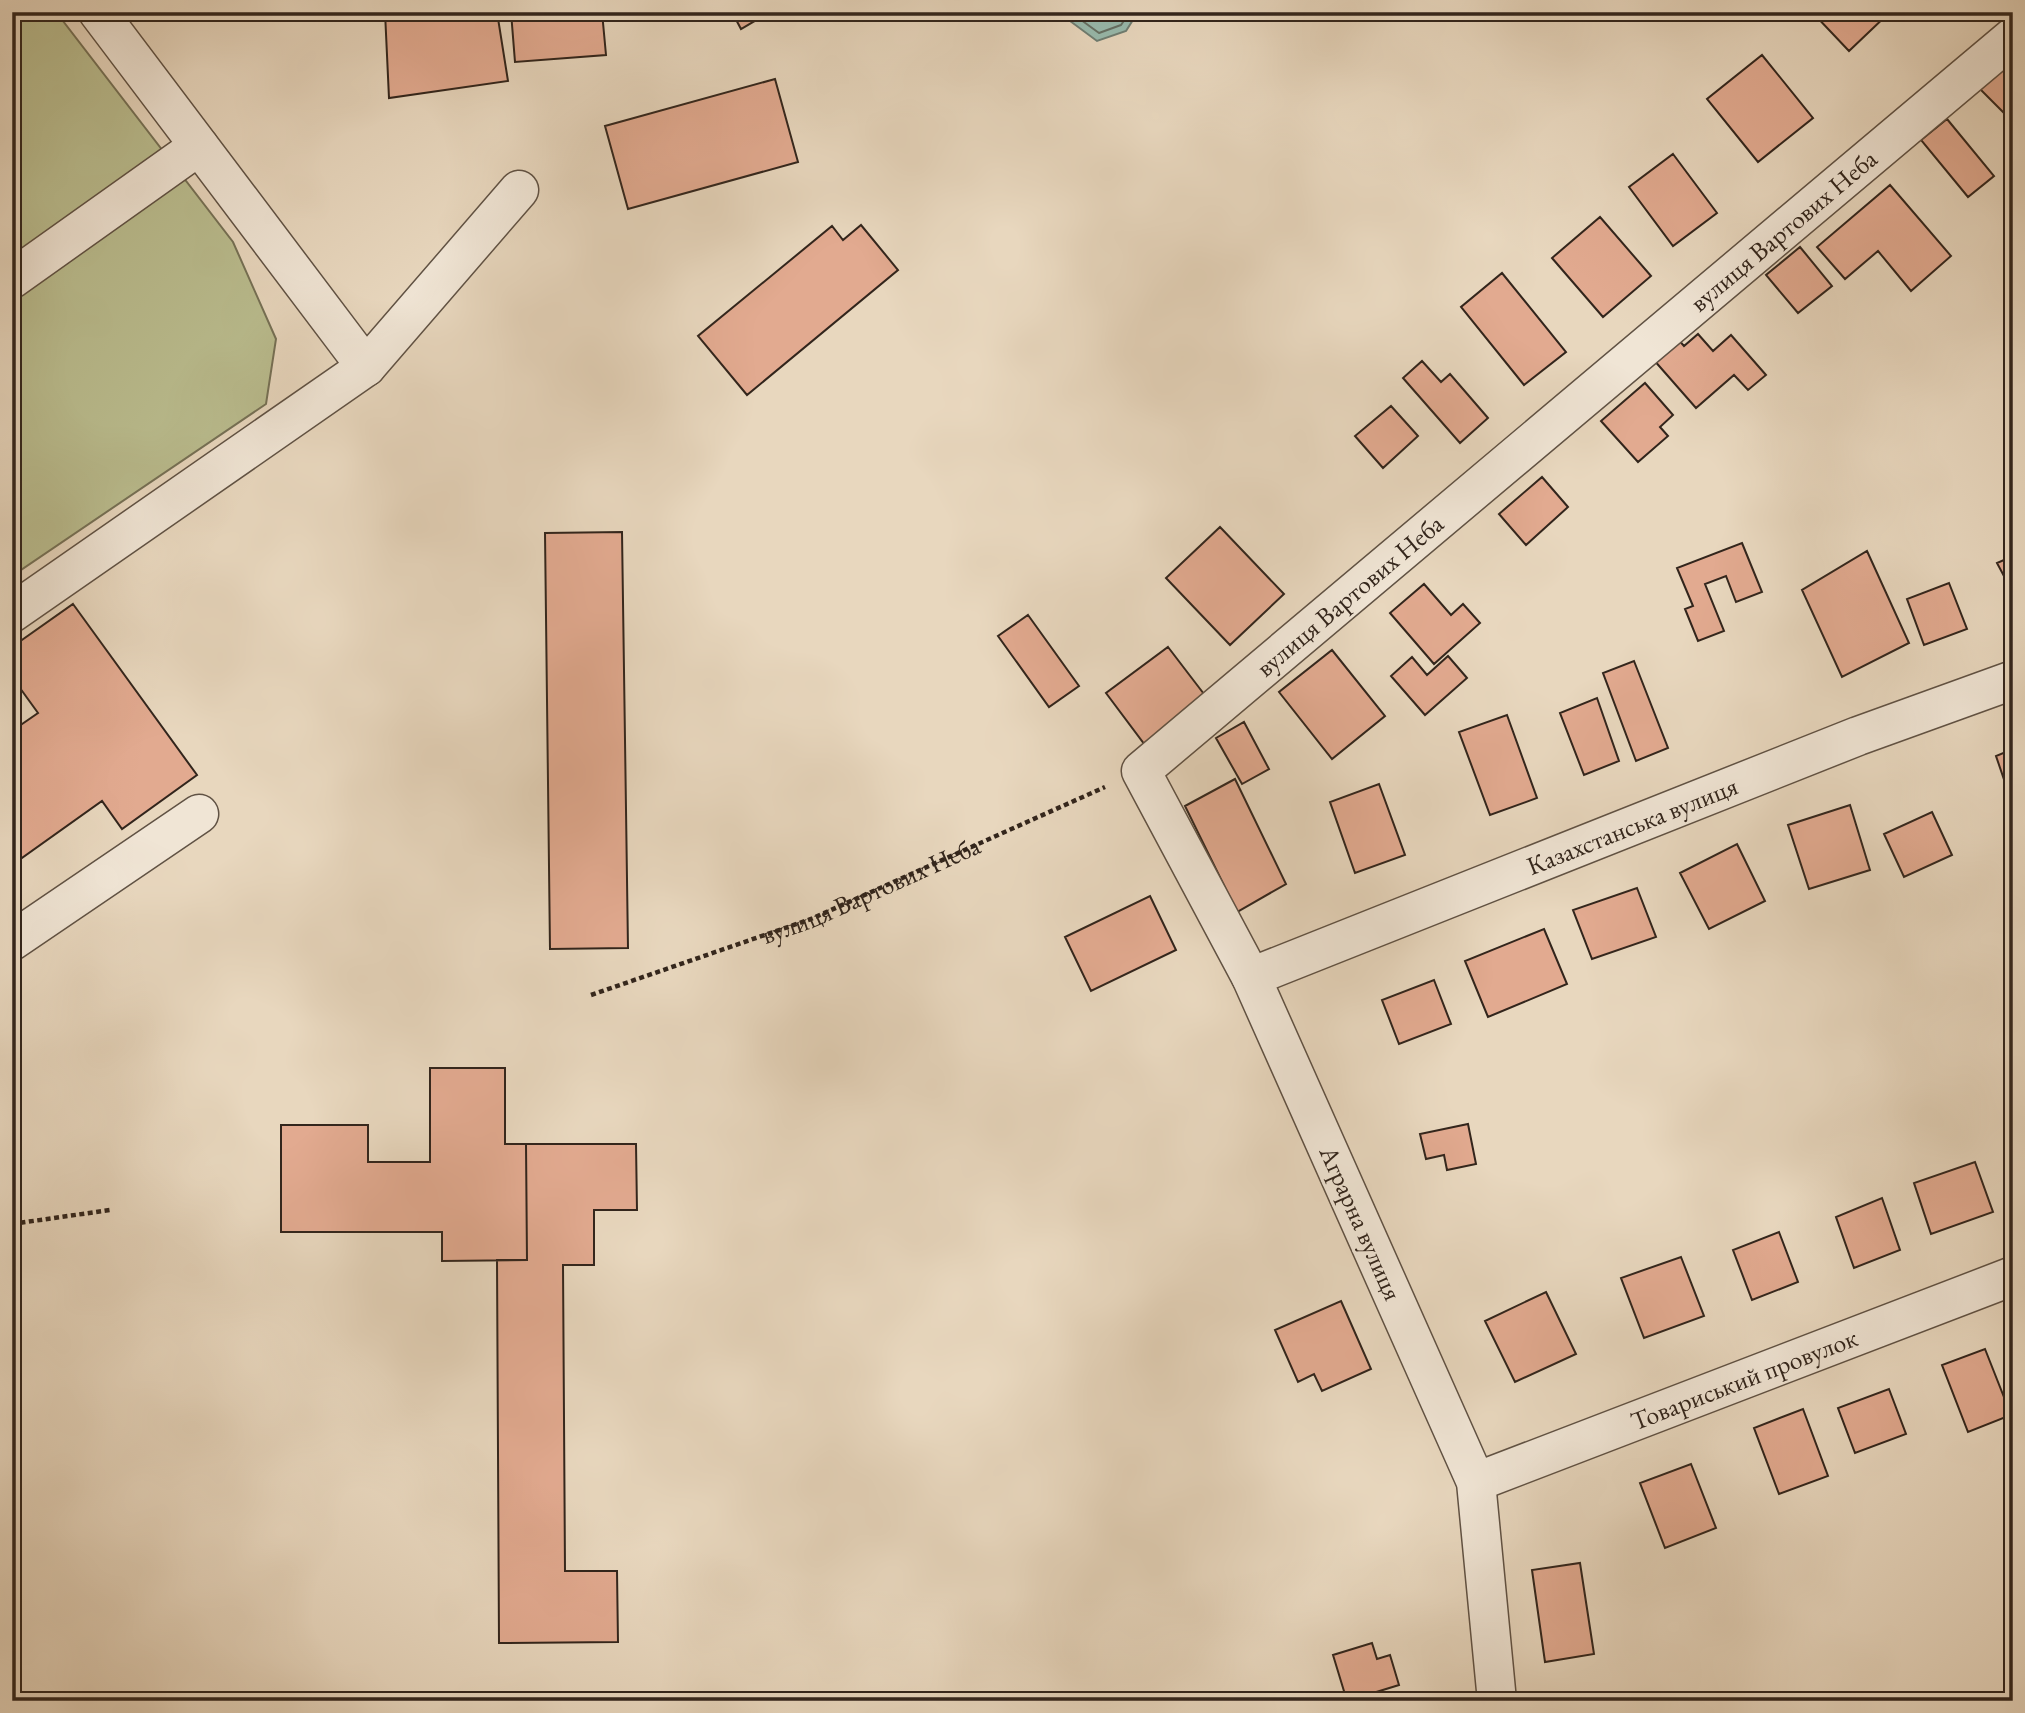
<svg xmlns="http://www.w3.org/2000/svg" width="2025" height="1713" viewBox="0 0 2025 1713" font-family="'EB Garamond',serif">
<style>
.green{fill:#babd8f;stroke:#767156;stroke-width:2}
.water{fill:#98baad;stroke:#6f7e73;stroke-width:2}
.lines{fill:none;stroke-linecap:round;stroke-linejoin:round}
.shore{stroke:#657064;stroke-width:2}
.building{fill:#e2aa90;stroke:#32251c;stroke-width:2}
.minor-casing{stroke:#605244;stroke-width:41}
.path{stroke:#32251c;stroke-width:4.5;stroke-dasharray:5 3.5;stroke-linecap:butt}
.minor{stroke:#f0e5d5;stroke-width:38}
.labels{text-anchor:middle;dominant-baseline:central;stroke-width:6;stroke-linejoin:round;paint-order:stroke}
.street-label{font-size:26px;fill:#32251c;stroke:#f0e5d5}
</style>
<rect width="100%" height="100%" fill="#e8d7be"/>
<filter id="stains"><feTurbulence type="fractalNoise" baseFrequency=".00286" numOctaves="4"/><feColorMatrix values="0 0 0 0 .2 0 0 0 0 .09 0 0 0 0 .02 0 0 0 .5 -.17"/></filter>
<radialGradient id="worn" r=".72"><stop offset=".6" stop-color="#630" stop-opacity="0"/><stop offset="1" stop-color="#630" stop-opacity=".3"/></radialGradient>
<path class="green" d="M12,12H56L233,242L276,339L266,404L12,576Z"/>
<path class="water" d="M1067,12H1138L1126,31L1097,41L1070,21Z"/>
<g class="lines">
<path class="shore" d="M1074,12L1077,17L1099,33L1121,25L1130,12"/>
</g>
<path class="building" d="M385,12H497L508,81L389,98Z
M511,12H602L606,55L515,62Z
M732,12H770L741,29Z
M1812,12H1890L1849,51Z
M1762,55L1813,118L1758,162L1707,99Z
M2013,56V122L1980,89Z
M775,79L798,162L628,209L605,126Z
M1947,119L1994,176L1968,197L1921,140Z
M1673,154L1717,213L1673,246L1629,187Z
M1890,185L1951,256L1911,291L1878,251L1845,279L1817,247Z
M1600,217L1651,276L1603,317L1552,258Z
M861,225L898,270L747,395L698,336L832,226L843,240Z
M1800,247L1832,286L1798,313L1766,275Z
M1502,273L1566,352L1524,385L1461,307Z
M1698,334L1713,351L1731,335L1766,375L1748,390L1734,375L1696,408L1653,359L1677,338L1684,346Z
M1422,361L1441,382L1450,374L1488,418L1460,443L1403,378Z
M1645,383L1673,415L1660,427L1668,436L1638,462L1601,421Z
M1391,406L1418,436L1383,468L1355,436Z
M1542,477L1568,507L1526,545L1499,514Z
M1220,527L1284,594L1230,645L1166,578Z
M622,532L628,948L550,949L545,533Z
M1742,543L1762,592L1736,602L1726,576L1705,584L1724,631L1698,641L1685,609L1693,606L1677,568Z
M1867,551L1909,643L1842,677L1802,590Z
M2013,556V593L1997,563Z
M1949,583L1967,629L1924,645L1907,599Z
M1424,584L1451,615L1463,604L1480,623L1434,664L1390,613Z
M73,604L197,775L122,829L102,801L12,865V731L38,713L12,677V647Z
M1028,615L1079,686L1049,707L998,636Z
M1168,647L1207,698L1145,745L1106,693Z
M1332,650L1385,716L1332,759L1279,692Z
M1448,656L1467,678L1425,715L1391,676L1412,657L1427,675Z
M1634,661L1668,748L1636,761L1603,673Z
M1597,698L1619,761L1584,775L1560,713Z
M1507,715L1537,798L1490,815L1459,732Z
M1244,722L1269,769L1242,784L1216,738Z
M2013,749V806L1996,756Z
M1235,779L1286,884L1237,912L1185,806Z
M1379,784L1405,855L1355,873L1330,802Z
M1850,805L1870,870L1809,889L1788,825Z
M1932,812L1952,855L1904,877L1884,834Z
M1737,844L1765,901L1709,929L1680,873Z
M1637,888L1656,937L1592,959L1573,910Z
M1150,896L1176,950L1091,991L1065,937Z
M1544,929L1567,984L1488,1017L1465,961Z
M1434,980L1451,1024L1399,1044L1382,1000Z
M430,1068H505V1144H526L527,1260L442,1261V1232H281V1125H368V1162H430Z
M1468,1124L1476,1164L1447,1170L1444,1155L1426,1159L1420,1134Z
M526,1144H636L637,1210H594V1265H563L565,1571H617L618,1642L499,1643L497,1260H527Z
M1975,1162L1993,1212L1931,1234L1914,1183Z
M1882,1198L1900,1250L1854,1268L1836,1217Z
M1779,1232L1798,1282L1752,1300L1733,1250Z
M1681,1257L1704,1316L1644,1338L1621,1278Z
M1546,1292L1576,1354L1515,1382L1485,1321Z
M1341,1301L1371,1369L1322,1391L1314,1374L1298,1382L1275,1330Z
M1985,1349L2011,1415L1968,1432L1942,1365Z
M1889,1389L1906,1434L1855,1453L1838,1408Z
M1803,1409L1828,1476L1779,1494L1754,1428Z
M1691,1464L1716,1528L1665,1548L1640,1483Z
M1580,1563L1594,1654L1545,1662L1532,1570Z
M1372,1643L1377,1659L1390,1655L1399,1685L1347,1701L1333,1655Z"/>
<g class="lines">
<g class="minor-casing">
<g id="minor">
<path d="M98,12L366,367"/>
<path d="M12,279L199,146"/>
<path d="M12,613L366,367L519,190"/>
<path d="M12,941L199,814"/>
<path id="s2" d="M1251,977L1858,736L2013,680"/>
<path id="s3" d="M1476,1482L2013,1276"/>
<path id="s4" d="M1497,1701L1476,1482L1251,977L1141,771L2013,37"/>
</g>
</g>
<g class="path">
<path id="s1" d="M591,995L811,919L1105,787"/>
<path d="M12,1224L110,1210"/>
</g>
<use href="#minor" class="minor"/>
</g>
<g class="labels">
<g class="street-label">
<text stroke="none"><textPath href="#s4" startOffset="1846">вулиця Вартових Неба</textPath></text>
<text stroke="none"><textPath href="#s4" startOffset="1279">вулиця Вартових Неба</textPath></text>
<text stroke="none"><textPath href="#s2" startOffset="410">Казахстанська вулиця</textPath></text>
<text stroke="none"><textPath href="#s1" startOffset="299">вулиця Вартових Неба</textPath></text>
<text transform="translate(1361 1223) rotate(66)">Аграрна вулиця</text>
<text stroke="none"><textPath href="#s3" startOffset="287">Товариський провулок</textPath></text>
</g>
</g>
<rect width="2025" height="1713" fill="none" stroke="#e8d7be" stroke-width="42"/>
<rect x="14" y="14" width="1997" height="1685" fill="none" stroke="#32251c" stroke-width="3.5"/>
<rect x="21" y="21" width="1983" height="1671" fill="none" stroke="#32251c" stroke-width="2"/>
<rect width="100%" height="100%" filter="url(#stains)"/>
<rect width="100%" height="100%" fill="url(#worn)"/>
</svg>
